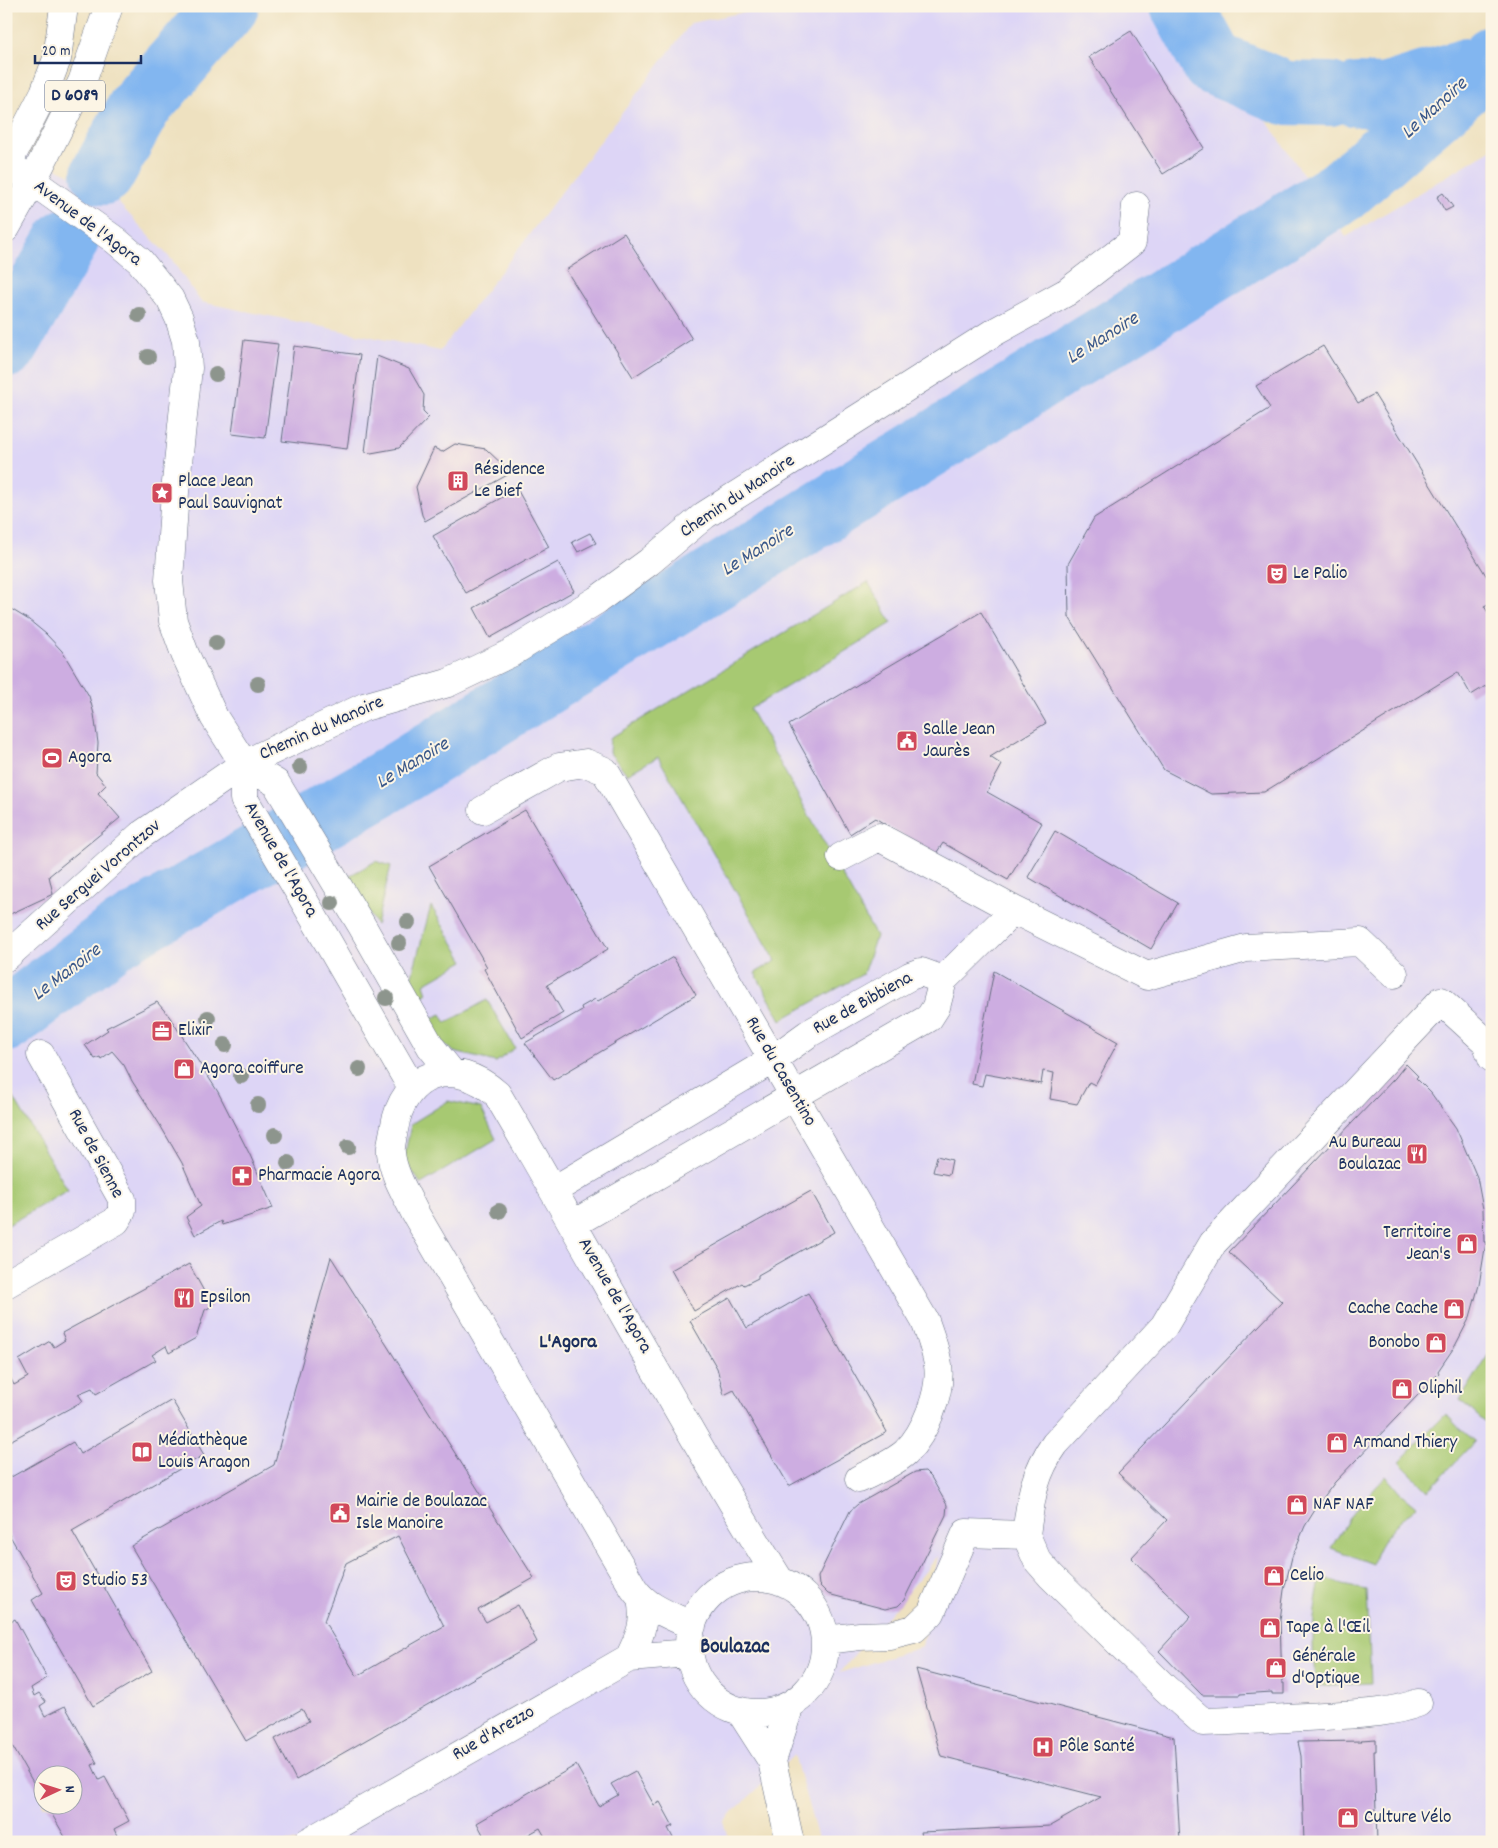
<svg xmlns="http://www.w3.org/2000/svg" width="1498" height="1848" viewBox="0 0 1498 1848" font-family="Dekko,sans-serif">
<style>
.built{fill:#ddd5f6;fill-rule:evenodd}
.green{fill:#a7c972;stroke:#617c68}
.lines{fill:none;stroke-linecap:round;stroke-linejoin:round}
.river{stroke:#82b6f0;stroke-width:64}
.building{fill:#cdade1;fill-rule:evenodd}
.minor-casing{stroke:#656d80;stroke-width:29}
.major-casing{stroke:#656d80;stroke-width:29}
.minor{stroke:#fff;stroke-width:28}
.major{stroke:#fff;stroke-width:28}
.tree{fill:#8d958d}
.labels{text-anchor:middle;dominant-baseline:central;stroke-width:4;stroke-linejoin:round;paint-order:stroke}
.shield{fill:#fcf5e5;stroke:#5e6a86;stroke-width:1}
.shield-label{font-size:18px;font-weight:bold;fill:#1b2f5e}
.street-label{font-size:19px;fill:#1b2f5e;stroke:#fcf5e5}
.poi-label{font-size:19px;fill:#1b2f5e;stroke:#fcf5e5;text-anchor:start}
.water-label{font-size:20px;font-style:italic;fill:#3a588a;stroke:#fcf5e5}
.neighbourhood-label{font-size:20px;font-weight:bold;fill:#1b2f5e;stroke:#fcf5e5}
.quarter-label{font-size:21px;font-weight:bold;fill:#1b2f5e;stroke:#fcf5e5}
</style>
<rect width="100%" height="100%" fill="#fcf5e5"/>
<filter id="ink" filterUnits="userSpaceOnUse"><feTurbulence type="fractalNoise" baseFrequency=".02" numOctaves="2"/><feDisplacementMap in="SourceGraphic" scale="10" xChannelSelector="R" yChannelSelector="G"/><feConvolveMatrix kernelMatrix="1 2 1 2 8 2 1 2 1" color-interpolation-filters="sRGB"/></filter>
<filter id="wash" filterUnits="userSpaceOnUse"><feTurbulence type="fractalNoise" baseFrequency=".0096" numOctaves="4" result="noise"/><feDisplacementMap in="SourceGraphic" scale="20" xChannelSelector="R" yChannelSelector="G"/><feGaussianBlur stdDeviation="1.12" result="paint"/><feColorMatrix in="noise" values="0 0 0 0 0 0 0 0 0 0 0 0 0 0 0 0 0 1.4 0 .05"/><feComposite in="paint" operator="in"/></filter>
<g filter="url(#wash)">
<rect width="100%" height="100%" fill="#eee1c0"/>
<path class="built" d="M775,6H1201L1255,104L1346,237L1492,149V1842H819L794,1755L723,1821L729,1842H6V144L110,194L171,259L201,302L440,351L691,23ZM938,1556L922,1647L839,1673L924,1573ZM42,1776H72V1806H42Z"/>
<path class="green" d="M868,582L892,623L750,709L876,936L863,974L781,1020L755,973L776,961L658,757L627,774L609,752L610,738Z
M376,861L391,866L376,925L347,877Z
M431,906L464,961L424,984L427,993L418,1000L409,986Z
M487,1000L515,1048L496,1062L454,1052L438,1038L429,1020L441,1014L446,1023Z
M12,1095L68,1190L6,1226V1099Z
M448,1101L481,1108L496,1139L421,1184L404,1159L411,1124Z
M1492,1349V1426L1490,1427L1460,1400Z
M1446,1414L1457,1426L1475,1441L1428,1491L1399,1462Z
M1386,1476L1399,1492L1416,1506C1397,1523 1379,1539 1373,1564L1331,1548L1351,1515Z
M1321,1576L1342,1585L1367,1590L1371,1683L1316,1686C1311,1648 1312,1613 1321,1576Z"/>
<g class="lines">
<path class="river" d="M1182,6L1213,63L1285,93L1330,94
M1357,95L1384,96L1467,70
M103,173L140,106L227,6
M6,346L67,240
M6,1020L115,937L382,784L1342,191L1488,64L1492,58"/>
</g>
<g id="blocks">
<path class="building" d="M1131,31L1204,148L1163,174L1089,57Z
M1443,193L1453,207L1445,211L1437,197Z
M624,233L692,339L633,377L566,270Z
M244,340L278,344L265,438L232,434Z
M294,346L360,355L347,449L282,441Z
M1323,346L1358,403L1374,394L1492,585V602L1484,606L1492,619V682L1471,695L1458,672L1264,792L1211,794L1164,770L1069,617L1068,564L1094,518L1270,408L1256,386Z
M377,356L409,369L424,395L423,411L429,417L399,448L371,453L365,452Z
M455,444L486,449L506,468L509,474L425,521L422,515L416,487L434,448L442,452Z
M517,489L549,547L466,593L433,536Z
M590,533L596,543L578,552L572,542Z
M558,562L574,591L490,638L474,608Z
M6,606L29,620L46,634L62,651L89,696L94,714L98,743L96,773L106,785L98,793L120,818L49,876L53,894L6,916Z
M981,612L1046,723L990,757L1002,765L987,792L1042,823L1008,880L943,843L935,855L875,818L850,834L789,725Z
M525,810L608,949L547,985L563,1013L522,1038L484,969L487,967L429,866Z
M1055,831L1178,903L1151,949L1028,877Z
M673,957L696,995L553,1080L525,1043L582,1010L581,1007L595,999L598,1001Z
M994,971L1118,1042L1095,1085L1089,1082L1077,1104L1050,1099L1054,1073L1043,1071L1041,1084L985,1074L982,1086L972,1084Z
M157,1002L169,1016L218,1092L250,1155L273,1208L222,1225L221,1221L195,1235L186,1217L201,1206L182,1163L160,1125L132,1081L124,1065L112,1051L101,1059L100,1057L95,1059L85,1045L108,1030L106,1028Z
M1406,1064L1418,1076L1416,1078L1431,1093L1456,1128L1477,1177L1483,1209L1484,1242H1486L1479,1285L1470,1317L1455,1346L1438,1371L1439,1373L1335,1482L1320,1502L1305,1526L1292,1557L1284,1590L1280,1620L1282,1683H1284V1694H1272V1692L1240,1694V1695H1202L1159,1651L1191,1616L1131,1558L1167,1520L1118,1473L1282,1302L1229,1252L1395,1078Z
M937,1156L952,1160L949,1175L933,1172Z
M811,1191L834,1232L758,1275V1278L744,1285L742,1283L694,1311L671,1270Z
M331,1257L534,1578L478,1610L486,1622L518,1605L537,1642L296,1780L275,1739L309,1721L302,1709L246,1741L131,1546L274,1465ZM398,1536L444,1626L357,1676L324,1621L346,1563Z
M189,1264L212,1306L205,1310L196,1338L169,1353L166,1346L152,1355L156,1360L96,1394L92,1388L78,1394L83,1401L8,1442L6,1438V1369L14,1385L28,1377L19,1360L50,1341L54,1347L65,1340L62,1333Z
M808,1293L887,1432L789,1486L734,1390L724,1395L717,1368L690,1321L730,1298L747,1328Z
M172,1400L204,1455L72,1531L152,1671L93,1706L32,1600L43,1593L6,1529V1480L73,1442L80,1454Z
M925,1471L931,1477L947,1505L946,1515L904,1600L898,1606L885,1609L828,1594L819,1585L818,1577L850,1511L858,1504L915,1472Z
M6,1616L10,1622L15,1619L47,1678L31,1688L34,1696L39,1693L46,1702L40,1706L45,1716L65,1706L97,1763L92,1765L99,1780L105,1777L129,1821L114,1829L118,1838L111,1842H68L47,1806H72V1776H42V1798L6,1735Z
M916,1669L1174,1737L1180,1842H923L921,1832L1050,1826L1101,1797L941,1756Z
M1376,1739V1751H1374L1377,1842H1304L1301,1756L1298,1742L1362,1741L1361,1740Z
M576,1765L599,1806L618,1795L611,1784L635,1771L654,1805L660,1802L673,1826L668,1828L675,1842H548L540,1828L524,1837L527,1842H487L477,1823Z"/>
</g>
</g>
<g filter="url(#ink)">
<use href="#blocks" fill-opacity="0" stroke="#656d80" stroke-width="1"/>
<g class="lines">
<g class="minor-casing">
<path id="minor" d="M8,164L115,240L140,261L170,299L179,318L186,341L188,368L175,492L169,580L173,621L185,654L214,717L244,764V799L299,892L412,1088
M244,764L276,783L362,926L431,1047L451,1072
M483,810L559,767L586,763L605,771L925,1321C930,1335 936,1351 938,1365C942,1392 925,1433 906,1452C893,1464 874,1471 859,1479
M841,857L879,837L1014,910
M6,957L141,835L244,764L364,707L448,683L511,653L597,600L649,562L705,515L991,334L1067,292L1132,242L1136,206
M943,980L1014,910L1147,976L1246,948L1360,942L1394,974
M554,1190L772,1060L808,1034L910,976L921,972L943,980L936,1007L929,1018L573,1224
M6,1284L116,1221L122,1211V1199L41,1055
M1026,1535C1031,1498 1033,1475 1055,1444L1164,1326L1213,1243L1441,1001L1486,1042L1492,1058
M689 1645a68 68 0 1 1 136 0a68 68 0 1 1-136 0Z
M692,1626C671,1615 648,1609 634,1589L415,1213C406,1194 393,1174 391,1153C390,1146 393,1137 394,1130C403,1071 454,1056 497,1094C593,1256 681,1422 780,1581
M825,1640L860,1636L890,1635L914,1629L931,1613L966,1533L1026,1535L1037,1560L1051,1576L1165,1688L1203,1722C1243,1721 1283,1718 1323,1716C1355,1714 1388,1714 1418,1703
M629,1658C640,1636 646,1623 641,1599
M740,1711L772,1761L790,1842
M772,1761L790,1705
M308,1842L629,1658L689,1653"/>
</g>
<g class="major-casing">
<path id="major" d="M6,167L44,93L57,59L64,6
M6,228L32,182L82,82L109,6"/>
</g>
<use href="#minor" class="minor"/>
<use href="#major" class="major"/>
</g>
<g class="tree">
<circle cx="139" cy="315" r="8"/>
<circle cx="148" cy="357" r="8"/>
<circle cx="216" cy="374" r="8"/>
<circle cx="216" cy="643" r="8"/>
<circle cx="258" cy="684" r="8"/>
<circle cx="300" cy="767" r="8"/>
<circle cx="332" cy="903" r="8"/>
<circle cx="408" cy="922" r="8"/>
<circle cx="399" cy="943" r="8"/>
<circle cx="386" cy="998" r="8"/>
<circle cx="208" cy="1018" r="8"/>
<circle cx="225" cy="1045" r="8"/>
<circle cx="359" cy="1069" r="8"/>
<circle cx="241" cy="1076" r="8"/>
<circle cx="258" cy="1105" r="8"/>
<circle cx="275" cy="1135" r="8"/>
<circle cx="348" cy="1147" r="8"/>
<circle cx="288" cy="1163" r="8"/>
<circle cx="499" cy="1211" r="8"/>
</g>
</g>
<defs>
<g id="building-square" transform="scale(1.125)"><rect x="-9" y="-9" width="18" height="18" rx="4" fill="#d1495b" stroke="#fcf5e5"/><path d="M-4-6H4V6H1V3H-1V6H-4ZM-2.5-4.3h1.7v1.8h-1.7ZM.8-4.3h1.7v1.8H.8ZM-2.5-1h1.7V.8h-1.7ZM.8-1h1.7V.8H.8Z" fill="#fff"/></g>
<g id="sight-square" transform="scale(1.125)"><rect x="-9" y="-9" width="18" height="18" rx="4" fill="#d1495b" stroke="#fcf5e5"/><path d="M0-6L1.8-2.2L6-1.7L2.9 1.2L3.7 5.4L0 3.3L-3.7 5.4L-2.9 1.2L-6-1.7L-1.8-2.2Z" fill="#fff"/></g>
<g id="theatre-square" transform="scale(1.125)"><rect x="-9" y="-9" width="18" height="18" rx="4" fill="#d1495b" stroke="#fcf5e5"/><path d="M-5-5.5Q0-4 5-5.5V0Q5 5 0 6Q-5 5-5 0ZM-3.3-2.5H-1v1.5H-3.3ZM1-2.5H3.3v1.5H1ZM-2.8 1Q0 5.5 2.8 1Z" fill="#fff"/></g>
<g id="civic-square" transform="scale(1.125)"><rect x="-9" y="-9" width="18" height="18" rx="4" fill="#d1495b" stroke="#fcf5e5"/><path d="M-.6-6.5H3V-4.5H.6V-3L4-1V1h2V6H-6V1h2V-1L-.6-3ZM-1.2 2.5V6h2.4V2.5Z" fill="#fff"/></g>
<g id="stadium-square" transform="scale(1.125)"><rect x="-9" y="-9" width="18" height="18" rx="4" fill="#d1495b" stroke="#fcf5e5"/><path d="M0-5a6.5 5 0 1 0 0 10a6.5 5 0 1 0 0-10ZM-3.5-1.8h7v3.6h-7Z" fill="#fff"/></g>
<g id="office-square" transform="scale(1.125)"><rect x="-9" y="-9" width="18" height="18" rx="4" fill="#d1495b" stroke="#fcf5e5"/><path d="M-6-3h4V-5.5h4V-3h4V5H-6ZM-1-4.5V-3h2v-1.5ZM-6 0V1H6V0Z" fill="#fff"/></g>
<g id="shop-square" transform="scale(1.125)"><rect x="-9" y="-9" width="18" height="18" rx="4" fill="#d1495b" stroke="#fcf5e5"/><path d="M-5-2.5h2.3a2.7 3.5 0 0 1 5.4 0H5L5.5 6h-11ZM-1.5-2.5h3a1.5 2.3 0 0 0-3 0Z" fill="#fff"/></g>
<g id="restaurant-square" transform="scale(1.125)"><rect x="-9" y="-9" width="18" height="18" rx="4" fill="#d1495b" stroke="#fcf5e5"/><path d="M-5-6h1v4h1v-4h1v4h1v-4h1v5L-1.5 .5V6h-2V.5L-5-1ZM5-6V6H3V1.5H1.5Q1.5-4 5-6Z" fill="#fff"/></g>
<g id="pharmacy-square" transform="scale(1.125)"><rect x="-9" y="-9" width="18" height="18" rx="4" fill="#d1495b" stroke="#fcf5e5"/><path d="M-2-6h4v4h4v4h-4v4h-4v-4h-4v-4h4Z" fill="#fff"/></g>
<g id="library-square" transform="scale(1.125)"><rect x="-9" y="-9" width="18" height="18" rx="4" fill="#d1495b" stroke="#fcf5e5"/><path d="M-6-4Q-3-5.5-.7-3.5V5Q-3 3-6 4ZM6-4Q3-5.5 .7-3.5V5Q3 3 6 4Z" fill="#fff"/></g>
<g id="hospital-square" transform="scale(1.125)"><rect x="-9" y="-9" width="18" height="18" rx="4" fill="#d1495b" stroke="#fcf5e5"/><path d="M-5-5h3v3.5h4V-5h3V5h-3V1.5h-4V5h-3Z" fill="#fff"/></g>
</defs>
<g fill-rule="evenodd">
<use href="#building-square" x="458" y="481"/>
<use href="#sight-square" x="162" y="493"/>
<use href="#theatre-square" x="1277" y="574"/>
<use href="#civic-square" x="907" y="741"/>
<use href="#stadium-square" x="52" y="758"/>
<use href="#office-square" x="162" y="1031"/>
<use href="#shop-square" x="184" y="1069"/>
<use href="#restaurant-square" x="1417" y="1154"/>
<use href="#pharmacy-square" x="242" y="1176"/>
<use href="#shop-square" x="1467" y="1244"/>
<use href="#restaurant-square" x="184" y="1298"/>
<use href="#shop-square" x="1454" y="1309"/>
<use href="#shop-square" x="1436" y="1343"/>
<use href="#shop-square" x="1402" y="1389"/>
<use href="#shop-square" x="1337" y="1443"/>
<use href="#library-square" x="142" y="1452"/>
<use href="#shop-square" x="1297" y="1505"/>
<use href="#civic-square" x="340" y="1513"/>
<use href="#shop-square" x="1274" y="1576"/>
<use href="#theatre-square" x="66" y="1581"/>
<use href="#shop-square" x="1270" y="1628"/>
<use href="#shop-square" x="1276" y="1668"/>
<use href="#hospital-square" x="1043" y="1747"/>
<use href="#shop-square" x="1348" y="1818"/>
</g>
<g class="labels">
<rect class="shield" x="45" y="80.5" width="60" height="31" rx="4"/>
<g class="shield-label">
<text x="75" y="96">D 6089</text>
</g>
<g class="street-label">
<text transform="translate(87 224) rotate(37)">Avenue de l'Agora</text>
<text transform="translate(738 497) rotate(-34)">Chemin du Manoire</text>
<text transform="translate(322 729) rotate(-24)">Chemin du Manoire</text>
<text transform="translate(280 860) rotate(60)">Avenue de l'Agora</text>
<text transform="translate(99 876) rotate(-41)">Rue Serguei Vorontzov</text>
<text transform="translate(863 1004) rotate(-29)">Rue de Bibbiena</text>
<text transform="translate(780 1072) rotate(60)">Rue du Casentino</text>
<text transform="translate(95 1154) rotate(62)">Rue de Sienne</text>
<text transform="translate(614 1296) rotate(60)">Avenue de l'Agora</text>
<text transform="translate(494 1734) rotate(-30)">Rue d'Arezzo</text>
</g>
<g class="poi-label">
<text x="474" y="470">Résidence<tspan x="474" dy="22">Le Bief</tspan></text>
<text x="178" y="482">Place Jean<tspan x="178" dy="22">Paul Sauvignat</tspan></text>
<text x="1293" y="574">Le Palio</text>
<text x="923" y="730">Salle Jean<tspan x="923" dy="22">Jaurès</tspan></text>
<text x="68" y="758">Agora</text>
<text x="178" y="1031">Elixir</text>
<text x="200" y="1069">Agora coiffure</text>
<text x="1401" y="1143" text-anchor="end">Au Bureau<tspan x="1401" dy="22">Boulazac</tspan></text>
<text x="258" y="1176">Pharmacie Agora</text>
<text x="1451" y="1233" text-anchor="end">Territoire<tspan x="1451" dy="22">Jean's</tspan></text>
<text x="200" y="1298">Epsilon</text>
<text x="1438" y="1309" text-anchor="end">Cache Cache</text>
<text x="1420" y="1343" text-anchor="end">Bonobo</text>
<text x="1418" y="1389">Oliphil</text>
<text x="158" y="1441">Médiathèque<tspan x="158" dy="22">Louis Aragon</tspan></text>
<text x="1353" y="1443">Armand Thiery</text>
<text x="356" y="1502">Mairie de Boulazac<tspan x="356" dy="22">Isle Manoire</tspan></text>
<text x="1313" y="1505">NAF NAF</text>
<text x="1290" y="1576">Celio</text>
<text x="82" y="1581">Studio 53</text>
<text x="1286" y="1628">Tape à l'Œil</text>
<text x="1292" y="1657">Générale<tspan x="1292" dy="22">d'Optique</tspan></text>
<text x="1059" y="1747">Pôle Santé</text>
<text x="1364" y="1818">Culture Vélo</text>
</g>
<g class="water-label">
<text transform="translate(1435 109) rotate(-42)">Le Manoire</text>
<text transform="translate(1103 339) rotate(-32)">Le Manoire</text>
<text transform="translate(758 551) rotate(-32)">Le Manoire</text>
<text transform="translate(413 764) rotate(-31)">Le Manoire</text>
<text transform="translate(67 973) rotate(-37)">Le Manoire</text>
</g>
<g class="neighbourhood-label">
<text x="568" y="1343">L'Agora</text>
</g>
<g class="quarter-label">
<text x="735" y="1648">Boulazac</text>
</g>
</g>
<rect width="1498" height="1848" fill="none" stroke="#fcf5e5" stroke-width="25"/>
<g transform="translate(58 1790) rotate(86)"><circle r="24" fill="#fcf5e5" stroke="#a2a6af"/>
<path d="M0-4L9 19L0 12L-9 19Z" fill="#d1495b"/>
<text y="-8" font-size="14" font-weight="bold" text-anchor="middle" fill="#1b2f5e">N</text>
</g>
<path d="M35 55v8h106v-8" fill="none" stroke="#1b2f5e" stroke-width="2.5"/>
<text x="42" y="55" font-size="15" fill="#1b2f5e" stroke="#fcf5e5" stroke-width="4" paint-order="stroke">20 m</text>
</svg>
